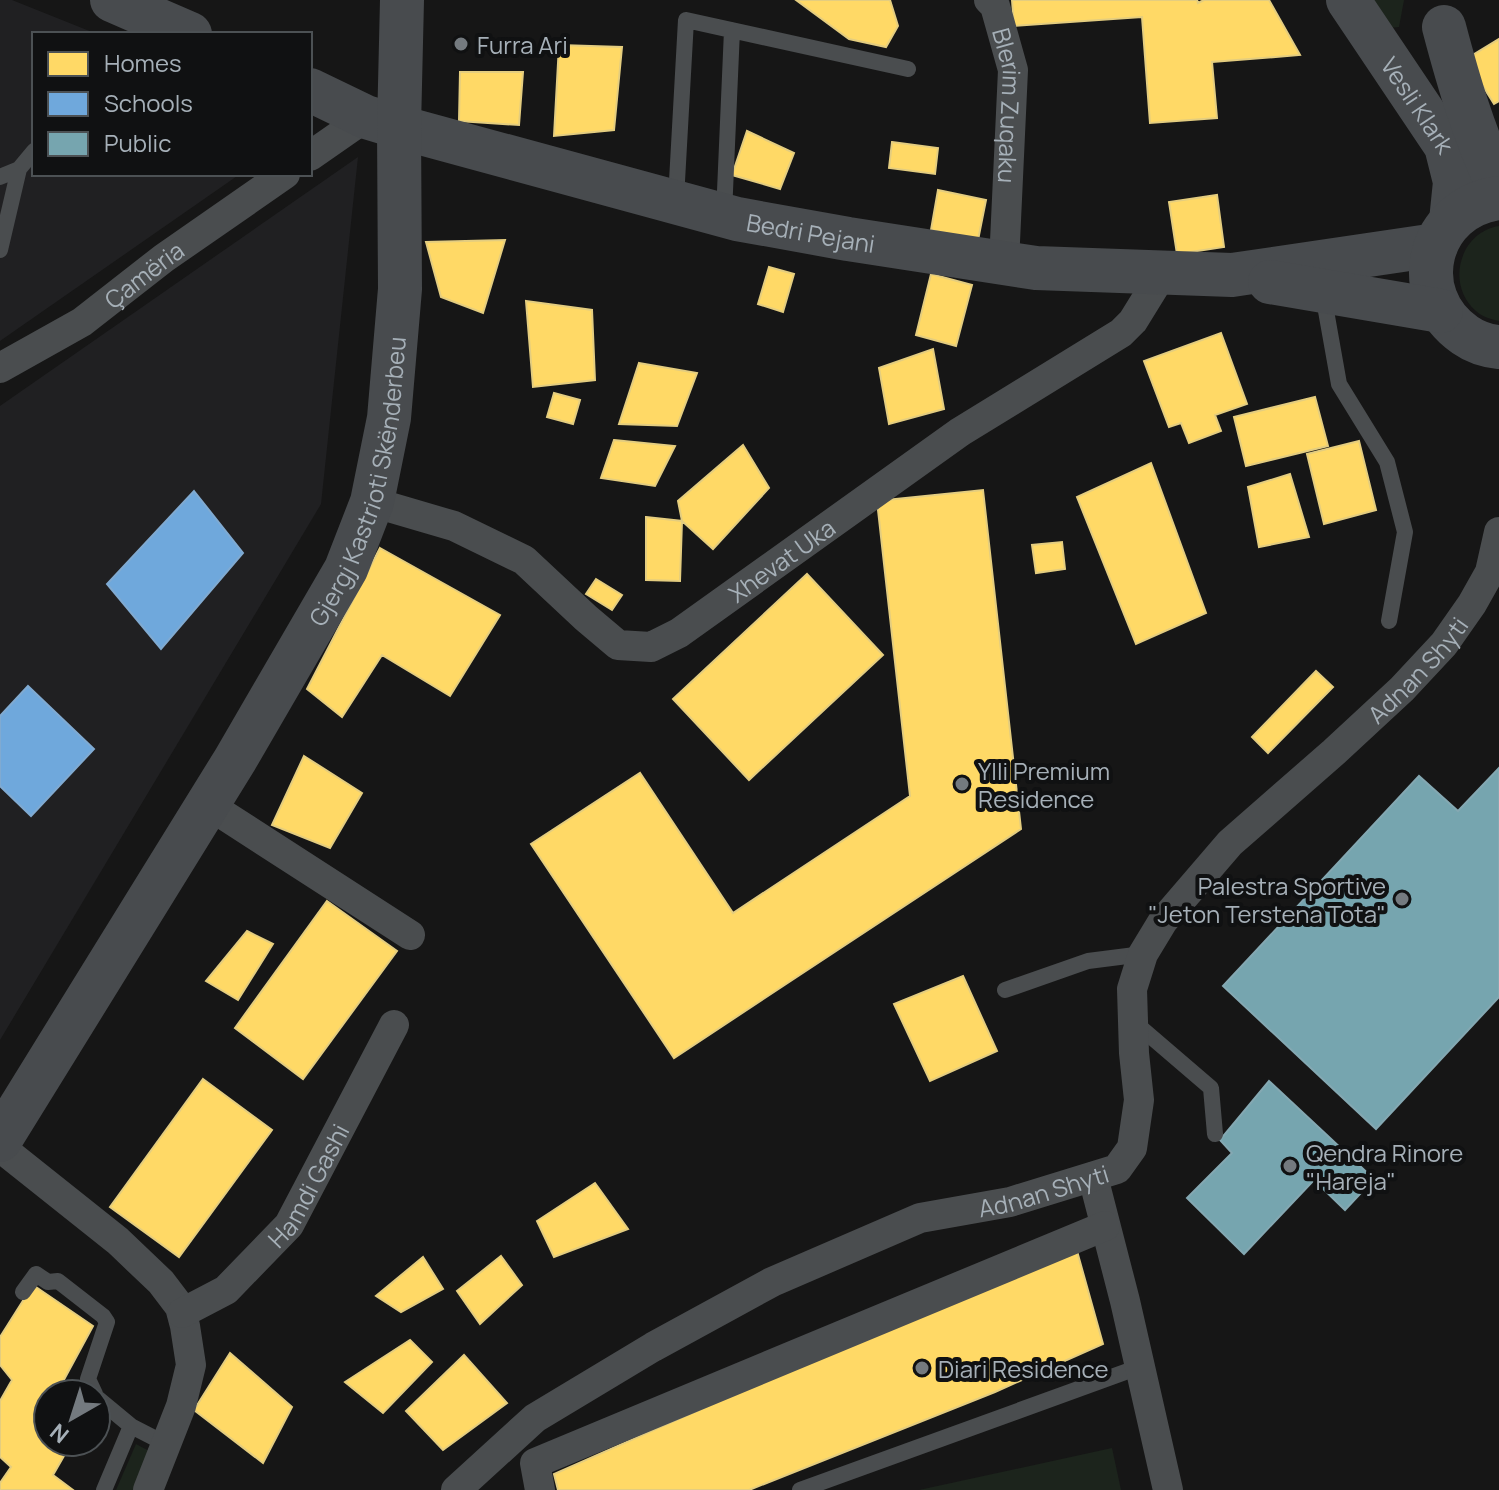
<svg xmlns="http://www.w3.org/2000/svg" width="1499" height="1490" viewBox="0 0 1499 1490" font-family="Manrope,sans-serif">
<style>
.built{fill:#202022}
.green{fill:#1c241c}
.homes{fill:#ffd966;stroke:#e4cd7f;stroke-width:2}
.schools{fill:#6fa8dc;stroke:#80aad1;stroke-width:2}
.public{fill:#76a5af;stroke:#84a8b2;stroke-width:2}
.lines{fill:none;stroke-linecap:round;stroke-linejoin:round}
.lane{stroke:#4a4d4f;stroke-width:16}
.street{stroke:#4a4d4f;stroke-width:30}
.secondary{stroke:#484b4e;stroke-width:44}
.poi-dot{fill:#747a7f;stroke:#101112;stroke-width:3}
.labels{text-anchor:middle;dominant-baseline:central;stroke-width:8;stroke-linejoin:round;paint-order:stroke}
.poi-label{font-size:24px;fill:#a6b0b8;stroke:#101112;text-anchor:start}
.street-label{font-size:24px;fill:#a6b0b8;stroke:#101112}
</style>
<rect width="100%" height="100%" fill="#161616"/>
<path class="built" d="M0,0H12L97,34H34V174H240L0,341Z
M358,157L321,504L0,1040V406Z"/>
<path class="green" d="M1373,0H1404L1399,27L1389,28Z
M1499,226V321C1491,319 1482,317 1476,311C1445,284 1460,232 1499,226Z
M136,1444L151,1452L134,1490H116Z
M1112,1448L1121,1490H919Z"/>
<path class="homes" d="M796,0H890L898,26L886,47L849,39Z
M1012,0H1197L1198,3L1204,0H1269L1300,55L1212,62L1217,118L1150,123L1142,17L1014,26Z
M1499,39V101L1494,104L1466,59Z
M559,45L622,47L614,130L554,136Z
M460,72H523L519,125L459,121Z
M747,131L794,153L780,189L732,175Z
M892,142L938,148L935,174L889,168Z
M938,190L986,200L978,240L931,230Z
M1217,195L1224,247L1177,254L1169,202Z
M505,240L483,313L441,297L426,242Z
M769,267L794,274L783,312L758,304Z
M931,274L972,285L956,346L916,335Z
M526,301L592,310L595,380L533,387Z
M1221,333L1247,404L1215,415L1221,431L1189,443L1181,423L1169,427L1144,361Z
M933,349L944,409L889,424L879,368Z
M639,363L697,373L677,426L619,424Z
M554,393L580,400L573,424L547,417Z
M1315,397L1328,446L1246,466L1234,417Z
M614,440L675,446L655,486L601,478Z
M1359,441L1376,510L1324,524L1307,454Z
M743,445L769,488L713,549L682,521L678,501Z
M1151,463L1206,613L1136,644L1077,497Z
M1290,474L1309,537L1259,547L1248,487Z
M983,490L1021,829L674,1058L531,844L640,773L733,913L910,796L877,501Z
M646,517L682,521L680,581L646,580Z
M1062,542L1065,569L1036,573L1032,545Z
M380,548L500,615L450,696L382,655L342,717L307,689Z
M807,574L883,655L749,780L673,699Z
M596,579L622,595L612,610L586,594Z
M1316,671L1333,687L1268,753L1252,737Z
M304,756L362,793L330,848L272,825Z
M327,901L397,951L303,1079L235,1028Z
M247,931L273,944L238,1000L206,981Z
M963,976L997,1051L930,1081L894,1004Z
M203,1079L272,1130L179,1257L110,1207Z
M595,1183L628,1229L554,1257L537,1221Z
M1077,1251L1103,1344L995,1392L749,1490H558L554,1474L885,1328Z
M501,1256L522,1285L480,1324L457,1291Z
M423,1257L443,1289L401,1312L376,1296Z
M33,1285L93,1326L60,1387L69,1394H48V1442H72L53,1475L73,1490H0V1483L11,1467L0,1457V1401L12,1380L0,1365V1337Z
M410,1340L432,1362L383,1413L345,1382Z
M230,1353L292,1407L263,1463L194,1410Z
M464,1355L507,1403L443,1450L406,1411Z"/>
<path class="schools" d="M194,491L243,553L161,649L107,584Z
M28,686L94,749L31,816L0,786V716Z"/>
<path class="public" d="M1499,768V997L1376,1129L1223,986L1419,776L1458,811Z
M1269,1081L1374,1179L1345,1210L1314,1180L1244,1254L1187,1198L1232,1153L1220,1140Z"/>
<g class="lines">
<path class="lane" d="M0,177L19,169L34,151
M676,199L686,20L908,69
M724,214L732,30
M0,250L19,169
M1323,294L1339,384L1387,462L1405,532L1389,621
M1005,990L1088,961L1143,954
M1134,1022L1211,1088L1215,1134
M23,1292L36,1274L48,1282L58,1281L103,1316L107,1322L88,1379L95,1394
M96,1397L131,1426
M104,1490L131,1426L166,1444
M800,1490L1139,1367"/>
<g class="street">
<path id="s1" d="M989,0L995,6L1013,70L1004,263"/>
<path d="M310,156L366,117"/>
<path id="s2" d="M0,368L82,322L164,258L285,174"/>
<path id="s3" d="M372,502L454,526L524,560L586,618L618,645L651,647L679,633L960,432L1121,333L1133,321L1162,274"/>
<path d="M207,804L410,935"/>
<path d="M0,1147L118,1241L161,1282L180,1307L185,1326L191,1365L181,1406L148,1490"/>
<path d="M1093,1177L1125,1301L1168,1490"/>
<path id="s4" d="M182,1313L226,1290L289,1225L394,1025"/>
<path id="s5" d="M456,1490L535,1418L653,1347L772,1282L920,1218L1010,1202L1117,1169L1132,1148L1139,1100L1134,1053L1132,989L1143,954L1163,921L1230,843L1334,752L1402,689L1444,644L1472,604L1490,572L1499,532"/>
<path d="M540,1490L535,1463L1105,1226"/>
</g>
<g class="secondary">
<path d="M112,0L190,34"/>
<path id="s6" d="M1348,0L1446,146L1455,182L1451,221"/>
<path d="M1444,27C1459,84 1474,134 1499,188"/>
<path id="s7" d="M310,90L366,117L399,127L737,219L848,239L1036,268L1232,275L1436,245"/>
<path d="M1499,198C1428,207 1406,294 1465,335C1475,342 1487,346 1499,347"/>
<path d="M1270,282L1441,311"/>
<path id="s8" d="M0,1140L235,760L346,569L372,502L389,418L400,289L399,127L402,0"/>
</g>
</g>
<g class="poi-dot">
<circle cx="461" cy="44" r="8"/>
<circle cx="962" cy="784" r="8"/>
<circle cx="1402" cy="899" r="8"/>
<circle cx="1290" cy="1166" r="8"/>
<circle cx="922" cy="1368" r="8"/>
</g>
<g class="labels">
<g class="poi-label">
<text x="477" y="44">Furra Ari</text>
<text x="978" y="770">Ylli Premium<tspan x="978" dy="28">Residence</tspan></text>
<text x="1386" y="885" text-anchor="end">Palestra Sportive<tspan x="1386" dy="28">"Jeton Terstena Tota"</tspan></text>
<text x="1306" y="1152">Qendra Rinore<tspan x="1306" dy="28">"Hareja"</tspan></text>
<text x="938" y="1368">Diari Residence</text>
</g>
<g class="street-label">
<text stroke="none"><textPath href="#s1" startOffset="110">Blerim Zuqaku</textPath></text>
<text stroke="none"><textPath href="#s6" startOffset="126">Vesli Klark</textPath></text>
<text stroke="none"><textPath href="#s7" startOffset="522">Bedri Pejani</textPath></text>
<text stroke="none"><textPath href="#s2" startOffset="172">Çamëria</textPath></text>
<text stroke="none"><textPath href="#s8" startOffset="756">Gjergj Kastrioti Skënderbeu</textPath></text>
<text stroke="none"><textPath href="#s3" startOffset="480">Xhevat Uka</textPath></text>
<text stroke="none"><textPath href="#s5" startOffset="1364">Adnan Shyti</textPath></text>
<text stroke="none"><textPath href="#s4" startOffset="184">Hamdi Gashi</textPath></text>
<text stroke="none"><textPath href="#s5" startOffset="668">Adnan Shyti</textPath></text>
</g>
</g>
<rect x="32" y="32" width="280" height="144" fill="#101112" stroke="#4c5154" stroke-width="2"/>
<rect x="48" y="52" width="40" height="24" fill="#ffd966" stroke="#4c5154" stroke-width="2"/>
<text x="104" y="72" font-size="24" fill="#a6b0b8">Homes</text>
<rect x="48" y="92" width="40" height="24" fill="#6fa8dc" stroke="#4c5154" stroke-width="2"/>
<text x="104" y="112" font-size="24" fill="#a6b0b8">Schools</text>
<rect x="48" y="132" width="40" height="24" fill="#76a5af" stroke="#4c5154" stroke-width="2"/>
<text x="104" y="152" font-size="24" fill="#a6b0b8">Public</text>
<g transform="translate(72 1418) rotate(219)"><circle r="38" fill="#101112" stroke="#4c5154" stroke-width="2"/>
<path d="M0-6L14 30L0 20L-14 30Z" fill="#747a7f"/>
<text y="-12" font-size="22" font-weight="bold" text-anchor="middle" fill="#a6b0b8">N</text>
</g>
</svg>
